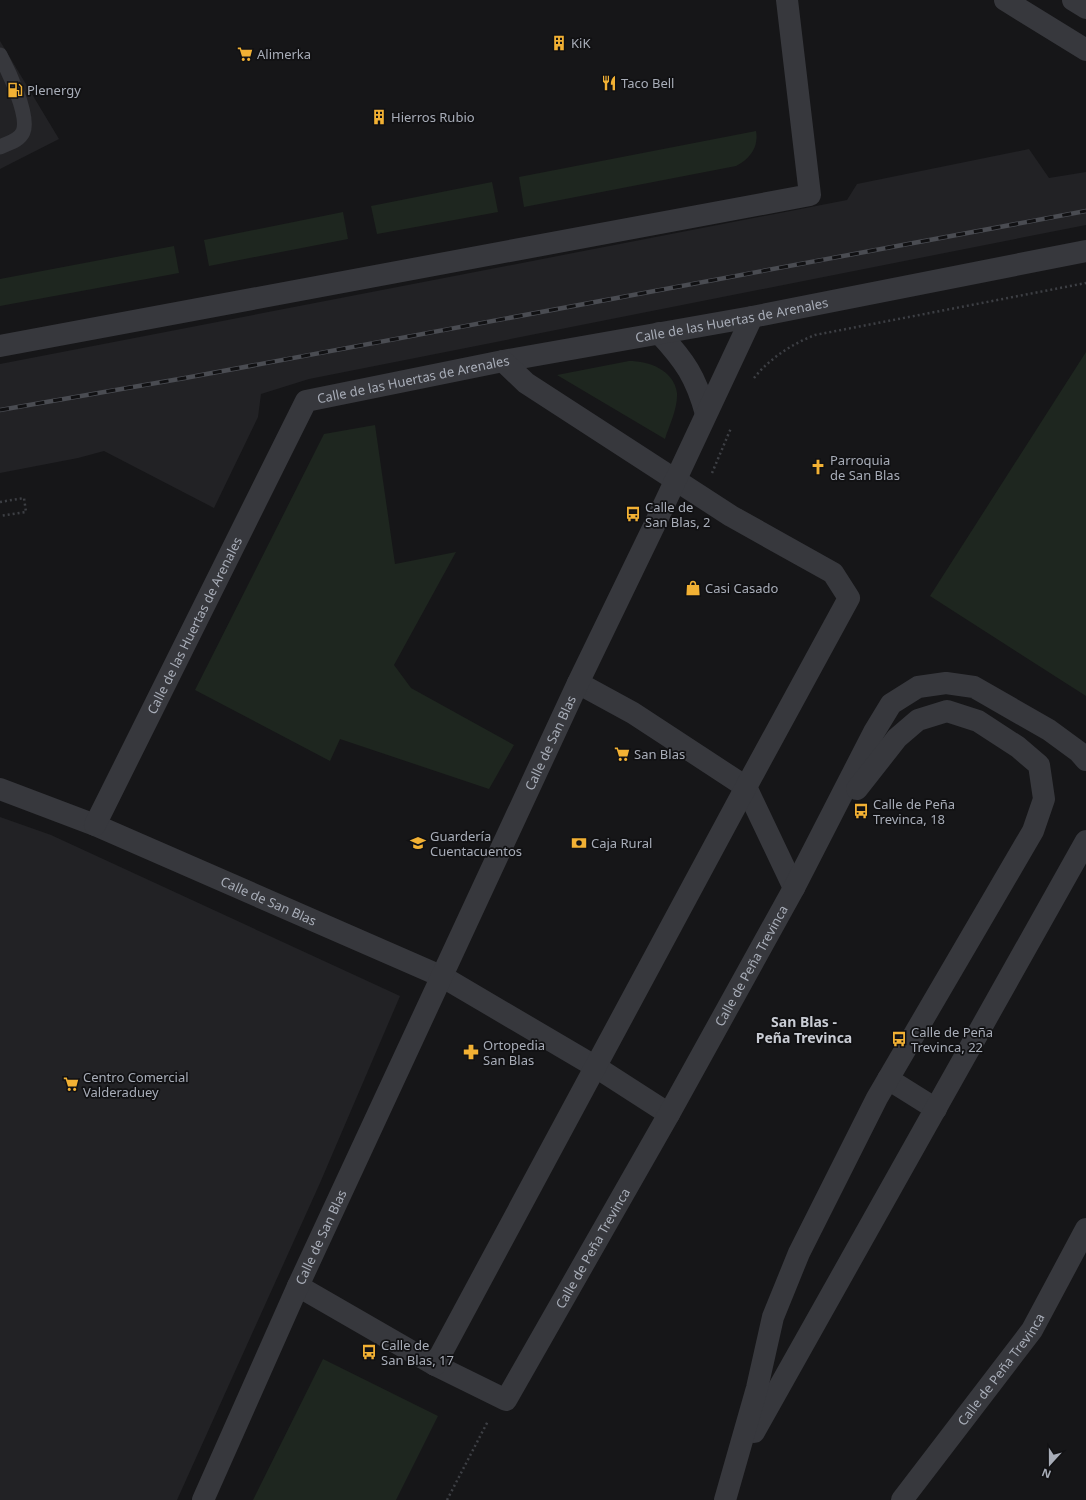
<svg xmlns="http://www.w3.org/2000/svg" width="1086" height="1500" viewBox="0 0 1086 1500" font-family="'Noto Sans',sans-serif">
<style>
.built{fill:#222225}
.green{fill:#1e261f}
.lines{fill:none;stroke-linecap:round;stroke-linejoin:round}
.path{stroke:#3d3f44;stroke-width:2.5;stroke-dasharray:2 3;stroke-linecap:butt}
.service{stroke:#37383d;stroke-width:15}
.minor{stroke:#37383d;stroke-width:22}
.rail-casing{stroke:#4a4c52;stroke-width:4.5}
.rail{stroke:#111113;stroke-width:3;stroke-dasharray:9;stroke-linecap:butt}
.labels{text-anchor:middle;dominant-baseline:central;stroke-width:3.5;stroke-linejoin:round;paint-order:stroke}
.poi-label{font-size:13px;fill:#a8adb8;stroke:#111113;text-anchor:start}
.street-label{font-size:13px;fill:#a8adb8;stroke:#111113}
.neighbourhood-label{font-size:14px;font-weight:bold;fill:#c9ccd4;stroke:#111113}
</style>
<rect width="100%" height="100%" fill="#161618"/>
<path class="built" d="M0,41L59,139L0,169Z
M1029,149L1049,178L1086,172V225L309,379L261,394L258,417L214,508L104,451L78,458L0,473V364L847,200L857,184Z
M0,817L51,835L400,996L320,1183L177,1500H0Z"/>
<path class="green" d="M756,131C759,147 750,159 736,166L524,207L519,177Z
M492,182L498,212L377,234L371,206Z
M343,212L348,239L209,266L204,240Z
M174,246L179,273L0,306V279Z
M1086,352V696L930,596Z
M629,361C649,361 674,370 677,393C678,408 669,426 665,439L557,375Z
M375,425L395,564L456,552L394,665L411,688L514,745L489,789L340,739L330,761L195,690L324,434Z
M323,1359L438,1416L396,1500H253Z"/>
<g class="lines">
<path class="path" d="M754,378C770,358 792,344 815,335L1086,283
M712,473L731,428
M0,502L24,498L26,512L0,516
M447,1500L488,1421"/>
<path class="service" d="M0,55C8,70 30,116 23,132C19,141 8,143 0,147"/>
<g class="minor">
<path d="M1005,0L1086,50"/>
<path d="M1073,0L1086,8"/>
<path d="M659,333C685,361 696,377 706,414"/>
<path d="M0,346L810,195L787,0"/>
<path d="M578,683L633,713L746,787L794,888"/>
<path id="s1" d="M0,789L95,825L443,977L596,1067L669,1114"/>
<path id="s2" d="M95,825L306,401L503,361L752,317L1086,251"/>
<path d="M888,1079L936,1109"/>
<path id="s3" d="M298,1286L435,1365L506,1400L669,1114L794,888L874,732L891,704L918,687L946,683L974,687L1049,730L1079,752L1086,760"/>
<path d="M435,1365L746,787L849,598L833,573L731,516L526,383L503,361"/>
<path d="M754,1432L1086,841"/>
<path id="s4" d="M203,1500L298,1286L578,683L654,526L752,317"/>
<path d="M725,1500L757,1388L773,1317L799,1253L877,1098L1033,831L1044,799L1039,765L1018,747L978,721L947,711L918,720L897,738L857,789"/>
<path id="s5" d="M902,1500L1032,1330L1086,1229"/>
</g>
<g class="rail-casing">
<path id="rail" d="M0,410L185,378L1086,211"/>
</g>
<use href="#rail" class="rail"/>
</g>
<defs>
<g id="building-bare" transform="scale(1.2)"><path d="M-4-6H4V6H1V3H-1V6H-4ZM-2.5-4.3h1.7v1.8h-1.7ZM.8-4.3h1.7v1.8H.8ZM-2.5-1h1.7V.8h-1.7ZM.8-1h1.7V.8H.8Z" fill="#f2b134" stroke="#111113" stroke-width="2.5" paint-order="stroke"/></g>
<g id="supermarket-bare" transform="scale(1.2)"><path d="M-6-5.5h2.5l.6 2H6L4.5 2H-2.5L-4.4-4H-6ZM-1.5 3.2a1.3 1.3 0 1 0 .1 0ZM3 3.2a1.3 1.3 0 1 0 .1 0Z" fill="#f2b134" stroke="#111113" stroke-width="2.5" paint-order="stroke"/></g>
<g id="restaurant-bare" transform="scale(1.2)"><path d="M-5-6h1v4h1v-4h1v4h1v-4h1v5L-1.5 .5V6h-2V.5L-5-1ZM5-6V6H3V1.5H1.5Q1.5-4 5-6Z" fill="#f2b134" stroke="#111113" stroke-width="2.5" paint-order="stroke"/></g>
<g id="fuel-bare" transform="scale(1.2)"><path d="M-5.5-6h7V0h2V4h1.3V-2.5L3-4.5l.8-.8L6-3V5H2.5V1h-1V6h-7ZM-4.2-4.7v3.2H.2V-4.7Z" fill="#f2b134" stroke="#111113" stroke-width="2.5" paint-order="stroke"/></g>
<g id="church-bare" transform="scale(1.2)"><path d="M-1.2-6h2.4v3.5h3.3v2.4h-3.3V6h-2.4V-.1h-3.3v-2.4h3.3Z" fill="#f2b134" stroke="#111113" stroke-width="2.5" paint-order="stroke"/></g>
<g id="bus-bare" transform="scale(1.2)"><path d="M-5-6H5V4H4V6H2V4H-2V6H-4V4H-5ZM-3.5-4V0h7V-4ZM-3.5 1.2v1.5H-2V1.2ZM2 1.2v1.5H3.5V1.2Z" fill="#f2b134" stroke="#111113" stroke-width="2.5" paint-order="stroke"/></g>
<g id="shop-bare" transform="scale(1.2)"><path d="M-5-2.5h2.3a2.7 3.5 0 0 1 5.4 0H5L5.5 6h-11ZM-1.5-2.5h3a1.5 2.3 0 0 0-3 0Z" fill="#f2b134" stroke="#111113" stroke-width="2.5" paint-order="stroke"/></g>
<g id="school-bare" transform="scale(1.2)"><path d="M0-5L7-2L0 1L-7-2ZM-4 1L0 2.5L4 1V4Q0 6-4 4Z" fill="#f2b134" stroke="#111113" stroke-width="2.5" paint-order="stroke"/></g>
<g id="bank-bare" transform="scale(1.2)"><path d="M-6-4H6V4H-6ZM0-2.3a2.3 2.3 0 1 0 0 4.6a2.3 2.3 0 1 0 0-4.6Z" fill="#f2b134" stroke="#111113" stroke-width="2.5" paint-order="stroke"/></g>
<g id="pharmacy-bare" transform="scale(1.2)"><path d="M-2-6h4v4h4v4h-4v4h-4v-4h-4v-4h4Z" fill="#f2b134" stroke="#111113" stroke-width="2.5" paint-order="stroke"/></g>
</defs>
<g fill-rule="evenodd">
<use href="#building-bare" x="559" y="43"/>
<use href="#supermarket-bare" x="245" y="54"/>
<use href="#restaurant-bare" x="609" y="83"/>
<use href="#fuel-bare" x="15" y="90"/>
<use href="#building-bare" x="379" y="117"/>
<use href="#church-bare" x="818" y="467"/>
<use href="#bus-bare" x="633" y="514"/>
<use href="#shop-bare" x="693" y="588"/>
<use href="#supermarket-bare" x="622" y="754"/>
<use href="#bus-bare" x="861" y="811"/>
<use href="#school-bare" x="418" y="843"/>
<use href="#bank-bare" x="579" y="843"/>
<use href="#bus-bare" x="899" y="1039"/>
<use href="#pharmacy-bare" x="471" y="1052"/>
<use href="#supermarket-bare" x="71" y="1084"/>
<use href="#bus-bare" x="369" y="1352"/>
</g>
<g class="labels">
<g class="poi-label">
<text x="571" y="43">KiK</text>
<text x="257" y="54">Alimerka</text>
<text x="621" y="83">Taco Bell</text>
<text x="27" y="90">Plenergy</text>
<text x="391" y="117">Hierros Rubio</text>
<text x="830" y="460">Parroquia<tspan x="830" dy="15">de San Blas</tspan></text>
<text x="645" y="507">Calle de<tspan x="645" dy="15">San Blas, 2</tspan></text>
<text x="705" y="588">Casi Casado</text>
<text x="634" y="754">San Blas</text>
<text x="873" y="804">Calle de Peña<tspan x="873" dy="15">Trevinca, 18</tspan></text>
<text x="430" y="836">Guardería<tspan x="430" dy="15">Cuentacuentos</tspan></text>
<text x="591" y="843">Caja Rural</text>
<text x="911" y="1032">Calle de Peña<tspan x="911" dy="15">Trevinca, 22</tspan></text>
<text x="483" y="1045">Ortopedia<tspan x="483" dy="15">San Blas</tspan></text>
<text x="83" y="1077">Centro Comercial<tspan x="83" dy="15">Valderaduey</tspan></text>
<text x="381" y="1345">Calle de<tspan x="381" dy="15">San Blas, 17</tspan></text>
</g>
<g class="street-label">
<text stroke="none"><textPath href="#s2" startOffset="907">Calle de las Huertas de Arenales</textPath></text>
<text stroke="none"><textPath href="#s2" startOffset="583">Calle de las Huertas de Arenales</textPath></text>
<text stroke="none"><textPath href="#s2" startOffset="223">Calle de las Huertas de Arenales</textPath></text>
<text stroke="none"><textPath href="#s4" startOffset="833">Calle de San Blas</textPath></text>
<text stroke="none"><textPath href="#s1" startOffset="291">Calle de San Blas</textPath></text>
<text stroke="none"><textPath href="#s3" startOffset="736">Calle de Peña Trevinca</textPath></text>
<text stroke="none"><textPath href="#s4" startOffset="288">Calle de San Blas</textPath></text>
<text stroke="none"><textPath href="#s3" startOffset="412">Calle de Peña Trevinca</textPath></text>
<text stroke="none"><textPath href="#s5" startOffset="164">Calle de Peña Trevinca</textPath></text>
</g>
<g class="neighbourhood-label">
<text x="804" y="1021">San Blas -<tspan x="804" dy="16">Peña Trevinca</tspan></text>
</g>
</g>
<g transform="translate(1050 1464) rotate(201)" stroke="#111113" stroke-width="3" paint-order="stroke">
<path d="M0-3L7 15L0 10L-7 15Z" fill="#a8adb8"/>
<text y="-6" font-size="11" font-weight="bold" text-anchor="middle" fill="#a8adb8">N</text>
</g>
</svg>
